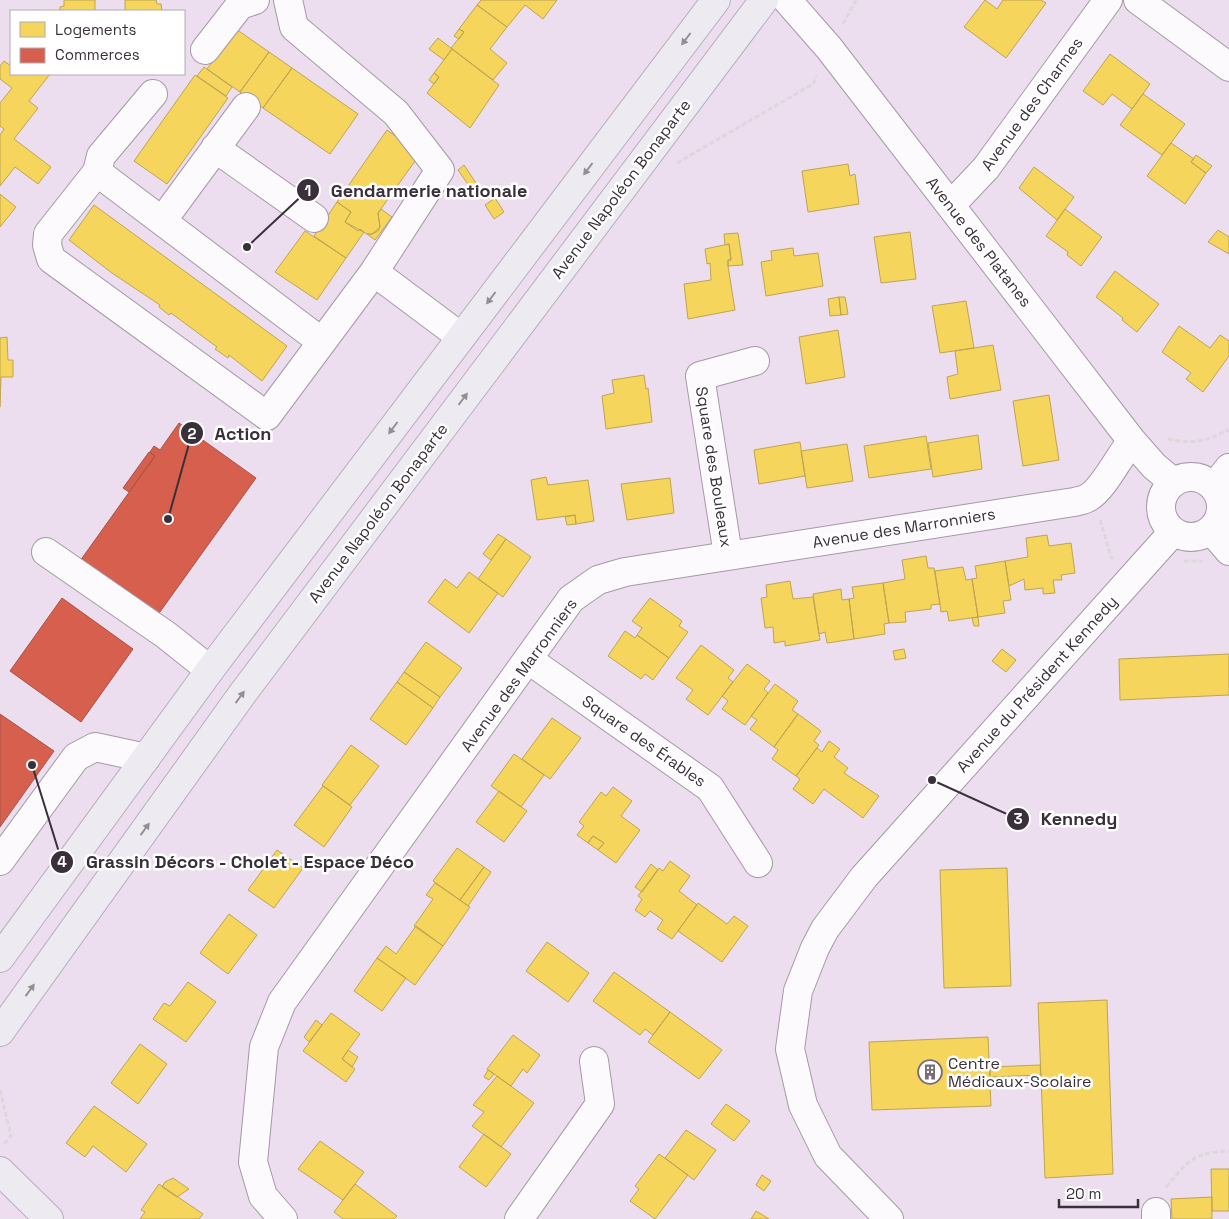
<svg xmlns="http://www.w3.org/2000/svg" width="1229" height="1219" viewBox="0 0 1229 1219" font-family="'Space Grotesk',sans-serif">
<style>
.homes{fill:#f6d55c;stroke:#bea452}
.shops{fill:#d6604d;stroke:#a75248}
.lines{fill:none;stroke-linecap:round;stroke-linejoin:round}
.minor-casing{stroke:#a499a6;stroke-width:30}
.major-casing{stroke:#b7adbf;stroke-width:30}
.path{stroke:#dcd7dc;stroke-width:3;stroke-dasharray:5 2.5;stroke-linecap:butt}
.minor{stroke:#fcfafd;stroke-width:28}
.major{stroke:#edeaf2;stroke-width:28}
.oneway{fill:#948d96}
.labels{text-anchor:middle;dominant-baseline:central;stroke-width:5;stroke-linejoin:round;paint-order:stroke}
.street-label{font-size:16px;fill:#3a303b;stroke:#fff}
.poi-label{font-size:16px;fill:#3a303b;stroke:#fff;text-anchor:start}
.leader{fill:none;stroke:#3a303b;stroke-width:2}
.callout-dot{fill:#3a303b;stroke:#fff;stroke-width:2}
.mark-label{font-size:15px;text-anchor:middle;font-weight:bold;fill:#fff}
.callout-label{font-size:18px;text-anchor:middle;font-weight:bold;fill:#3a303b;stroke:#fff;stroke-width:5;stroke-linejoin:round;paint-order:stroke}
</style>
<rect width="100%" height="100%" fill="#eddeef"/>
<path class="homes" d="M64,0H95V11H60V7L64,6Z
M125,0H156L157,4H161L162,11H125Z
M481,0H557L543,19L525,5L507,27L477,5Z
M985,0L997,9L1003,0H1041L1046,3L1006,58L964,27Z
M477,5L507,27L490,49L507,63L493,80L451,48L464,32L459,29Z
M236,29L269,52L240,92L207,69Z
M459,29L464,32L459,39L454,36Z
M438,38L452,49L444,60L429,49Z
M452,49L499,85L470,128L427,93L439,77L434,73Z
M269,52L292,68L263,108L240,92Z
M1110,54L1150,84L1132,109L1112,94L1103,105L1083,91Z
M4,61L11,66V74H50L29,101L38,108L14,139L51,167L38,184L15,167L0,186V135L4,129L0,126V103L12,88L0,79V66Z
M204,67L232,87L226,96L197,76Z
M292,68L358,114L330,154L263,108Z
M434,73L439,77L434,84L429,80Z
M195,75L228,98L167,184L134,161Z
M1143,94L1185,124L1162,155L1120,125Z
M387,130L420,154L378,213L380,227L378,231L372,234H367L345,222L351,212L337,202Z
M1171,143L1194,159L1191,162L1206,173L1185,204L1147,176Z
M1196,155L1212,166L1206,173L1191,162Z
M848,164L850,176L855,174L859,204L808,212L802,171Z
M464,165L476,183L472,190L458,170Z
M1034,167L1074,197L1057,220L1019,188Z
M0,194L16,207L0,227Z
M495,198L504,212L494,219L485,205Z
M337,202L351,212L345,222L358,231L360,229L364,232L346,258L314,236Z
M94,205L287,346L262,381L229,355L228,358L215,349L217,347L171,313L169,315L159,307L160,305L112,273L69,240Z
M381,209L392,217L375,240L367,234H372L380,227L378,213Z
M1065,209L1102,237L1081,266L1067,255L1068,252L1046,236Z
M1218,230L1229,237V254L1208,242Z
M305,231L346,258L317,300L275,272Z
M910,232L916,279L881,283L874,237Z
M738,233L743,265L728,266V260H731L729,244L725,245L724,234Z
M729,244L731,260H728V266L735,310L688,319L684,284L711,280L710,263L707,264L705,249Z
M793,248L794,256L818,253L823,286L766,296L761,262L772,260L771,251Z
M1115,271L1159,304L1137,332L1122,320L1123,318L1096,297Z
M839,297L841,315L830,316L828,299Z
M839,297H845L848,314L841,315Z
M966,301L974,348L940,353L932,306Z
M1179,326L1210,348L1220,335L1229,341V356L1203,392L1186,379L1191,373L1162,352Z
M838,330L845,377L806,384L799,337Z
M7,337L8,360H13V377H1L0,407V338Z
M993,345L1001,390L950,399L947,377L958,374L955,351Z
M644,375L646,389L648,388L652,422L606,429L602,396L614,393L612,380Z
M1049,395L1059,460L1023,466L1013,401Z
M978,435L982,469L933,477L928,443Z
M926,436L931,469L869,478L864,446Z
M800,442L805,476L759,484L754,450Z
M847,444L853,481L807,488L801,451Z
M546,477L548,485L588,480L594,521L576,524L575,515L537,520L531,480Z
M670,478L674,513L627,520L621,484Z
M575,515L576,524L567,525L565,517Z
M498,534L506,539L491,560L483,554Z
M1047,535L1049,546L1071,543L1075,573L1061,575L1062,580H1053L1055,593L1043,594V588L1025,590L1024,579L1009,586L1005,561L1028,557L1026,538Z
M506,539L531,557L503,597L478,579Z
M926,556L928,568H934L940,604L931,605V609L905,612L906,622L889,623L883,583L905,579L902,560Z
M1005,561L1011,600L1003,601L1005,613L978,617L972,579L977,578L975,566Z
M963,567L966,580L972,579L978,617L949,621L947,611L941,612L935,571Z
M469,572L498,593L469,633L428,602L445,579L457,588Z
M790,581L793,599L813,597L820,640L785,646V641L774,643L773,627L765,628L761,598L767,597L766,585Z
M883,583L889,623L884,624L885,634L854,639L849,599L854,598L852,587Z
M841,589L842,600L849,599L854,639L827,643L825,632L819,634L813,594Z
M650,598L682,621L679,626L688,632L669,658L637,635L642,628L632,621Z
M978,617L979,626H974L972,618Z
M625,631L635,638L637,635L669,658L653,680L645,674L641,679L608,656Z
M426,642L462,668L440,697L404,672Z
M701,645L734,670L728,678L733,682L708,715L686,699L693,690L676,678Z
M904,649L906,658L895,660L893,651Z
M1002,649L1016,660L1006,672L992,661Z
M1229,654V695L1120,700L1119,659Z
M747,664L770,681L764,689L768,693L745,725L722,709L728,701L722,696Z
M404,672L440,697L433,708L397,682Z
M397,682L433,708L406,745L370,719Z
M775,684L798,701L792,710L798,714L774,747L750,729L757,720L751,716Z
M798,714L821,731L814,741L819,745L796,776L772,759L778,750L774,747Z
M552,718L581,738L550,779L522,759Z
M829,741L840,749L834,757L848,768L844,773L879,796L863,818L824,789L813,804L793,789L800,779L796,776L817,748L822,752Z
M351,745L379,766L350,805L322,785Z
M514,754L544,775L521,807L491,786Z
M323,786L352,807L324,847L294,825Z
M613,787L632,801L621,816L640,830L616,863L598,850L604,843L593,836L588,843L577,835L584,826L579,822L601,792L606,796Z
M499,791L527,811L504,842L476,822Z
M593,836L604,843L598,850L588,843Z
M457,848L484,867L460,900L433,881Z
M277,850L303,868L274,908L248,890Z
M670,861L690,876L679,891L697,905L672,939L657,929L663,920L650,911L645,917L635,910L642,899L638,896L659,868L663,871Z
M651,864L658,870L642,892L635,887Z
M484,867L491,872L468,906L460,900Z
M1007,868L1011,986L944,988L940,870Z
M435,883L470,907L443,946L414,926L433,899L426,895Z
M698,903L727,924L734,916L748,926L722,962L678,931Z
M229,914L257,935L228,974L200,953Z
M416,926L443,946L415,985L377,958L386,946L396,954Z
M547,942L589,973L568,1002L526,971Z
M377,958L406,978L382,1011L354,991Z
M614,972L670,1012L653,1035L645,1029L640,1035L593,1001Z
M188,982L216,1002L186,1042L153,1019L164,1003L170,1006Z
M1107,1000L1113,1174L1045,1178L1038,1003Z
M670,1012L722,1050L699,1079L648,1042Z
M331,1013L360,1034L342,1059L355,1069L346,1082L303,1051Z
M316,1020L322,1025L309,1042L304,1037Z
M513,1035L540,1055L527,1073L523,1069L511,1086L487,1069Z
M988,1037L991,1106L872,1110L869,1042Z
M140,1044L167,1064L138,1104L111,1083Z
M348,1050L358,1057L352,1067L342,1059Z
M1040,1065L1041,1075L990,1077V1067Z
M488,1070L494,1074L489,1080L484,1077Z
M497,1076L534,1103L501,1147L472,1126L484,1112L473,1105Z
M726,1104L750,1121L734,1141L711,1124Z
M94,1106L147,1144L126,1172L93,1146L85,1157L66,1143Z
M686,1130L716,1150L694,1180L665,1158Z
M484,1134L511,1154L486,1187L459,1167Z
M320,1141L364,1172L343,1200L298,1169Z
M659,1154L688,1175L655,1219L630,1201L639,1189L635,1186Z
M1211,1169H1229V1211H1212Z
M762,1175L771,1181L764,1191L756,1185Z
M173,1178L189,1189L177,1197L162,1187L165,1182Z
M159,1184L203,1214L199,1219H140L145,1212L141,1210Z
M355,1184L397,1216L394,1219H343L334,1212Z
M1212,1197V1219H1172L1171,1199Z
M756,1211L769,1219H751Z"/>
<path class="shops" d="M179,423L256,478L157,616L80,561L155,456L150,452L154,446L160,450Z
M149,452L155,456L129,492L123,488Z
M62,598L133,649L81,722L10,671Z
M0,714L54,751L0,827Z"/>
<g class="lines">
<g class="minor-casing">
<path id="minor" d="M288,0L294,27L396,113L440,170L374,272
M787,0L829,48L1132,441L1154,466L1173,482
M1138,0L1229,67
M205,50L240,5L255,0
M215,148L314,218
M97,172L101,156L153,94
M951,205L986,168L1108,0
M162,221L246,107
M322,342L97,172L48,234L47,245L51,259L267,416L374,272L461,337
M1161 507a30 30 0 1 1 60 0a30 30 0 1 1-60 0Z
M1214,487L1229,468
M1211,530L1229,551
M46,552L166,635L210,670
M728,555L700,376L755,361
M529,660L710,788L758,863
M0,861L76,757L95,747L146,758
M1156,1212V1219
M283,1219L263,1196L253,1162L264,1047L282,1002L571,599L598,580L625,572L1074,502C1079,501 1085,500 1089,497C1104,488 1119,456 1132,441
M519,1219L600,1104L594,1061
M889,1219L828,1156L803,1105L790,1049L798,991L815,948L825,929L864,877L1173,532"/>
</g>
<g class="major-casing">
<path id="major" d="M0,958L210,670L716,0
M0,1032L243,693L764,0
M0,1171L49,1219"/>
</g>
<path class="path" d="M843,24L856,0
M677,163L813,84L817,76
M1168,439C1188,444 1209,442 1226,430L1229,432
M1100,520L1111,557L1113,559
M1184,561H1203
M0,1090L11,1136L3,1145
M1166,1187C1189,1160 1192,1153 1229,1151"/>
<use href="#minor" class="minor"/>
<use href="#major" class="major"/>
</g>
<defs><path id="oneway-solid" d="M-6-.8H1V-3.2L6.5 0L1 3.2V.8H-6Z" transform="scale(1.25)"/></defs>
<g class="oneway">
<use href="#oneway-solid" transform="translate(686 39) rotate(127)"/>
<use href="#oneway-solid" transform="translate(588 169) rotate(127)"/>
<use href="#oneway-solid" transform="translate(491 298) rotate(127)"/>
<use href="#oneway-solid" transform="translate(463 399) rotate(-53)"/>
<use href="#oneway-solid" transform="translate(393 428) rotate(127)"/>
<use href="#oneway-solid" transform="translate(240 697) rotate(-54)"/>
<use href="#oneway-solid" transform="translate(145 829) rotate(-54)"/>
<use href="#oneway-solid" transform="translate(30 990) rotate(-54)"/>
</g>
<defs>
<g id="building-ring" transform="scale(1.25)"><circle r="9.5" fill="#fff" stroke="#796d7a" stroke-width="1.5"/><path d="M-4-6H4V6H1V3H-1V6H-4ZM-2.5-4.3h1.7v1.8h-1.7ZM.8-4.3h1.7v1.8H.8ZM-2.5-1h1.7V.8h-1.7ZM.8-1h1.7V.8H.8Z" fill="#796d7a"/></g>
</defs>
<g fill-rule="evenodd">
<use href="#building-ring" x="930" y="1072"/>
</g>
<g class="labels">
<g class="street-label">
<text transform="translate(1032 104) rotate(-54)">Avenue des Charmes</text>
<text transform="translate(621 189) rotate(-53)">Avenue Napoléon Bonaparte</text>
<text transform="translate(979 242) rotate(52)">Avenue des Platanes</text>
<text transform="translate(714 467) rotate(81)">Square des Bouleaux</text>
<text transform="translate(378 513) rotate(-53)">Avenue Napoléon Bonaparte</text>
<text transform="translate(904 528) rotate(-9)">Avenue des Marronniers</text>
<text transform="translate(519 675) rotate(-54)">Avenue des Marronniers</text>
<text transform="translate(1037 684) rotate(-48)">Avenue du Président Kennedy</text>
<text transform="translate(644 741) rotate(35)">Square des Érables</text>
</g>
<g class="poi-label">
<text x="948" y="1063">Centre<tspan x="948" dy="18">Médicaux-Scolaire</tspan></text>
</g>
</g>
<path class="leader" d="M247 247L308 190M168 519L192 433M932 780L1018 819M32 765L62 862"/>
<g class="callout-dot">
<circle cx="247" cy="247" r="5"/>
<circle cx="168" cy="519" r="5"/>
<circle cx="932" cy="780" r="5"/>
<circle cx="32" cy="765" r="5"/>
<circle cx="308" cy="190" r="12"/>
<circle cx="192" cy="433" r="12"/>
<circle cx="1018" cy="819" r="12"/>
<circle cx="62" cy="862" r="12"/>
</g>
<g class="mark-label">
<text x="308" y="196">1</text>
<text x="192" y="439">2</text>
<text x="1018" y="824">3</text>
<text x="62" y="867">4</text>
</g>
<g class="callout-label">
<text x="429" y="197">Gendarmerie nationale</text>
<text x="243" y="440">Action</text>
<text x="1079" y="825">Kennedy</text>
<text x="250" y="868">Grassin Décors - Cholet - Espace Déco</text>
</g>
<rect x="10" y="10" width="175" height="65" fill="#ffffff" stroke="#b0acb1"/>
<rect x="20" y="22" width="25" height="15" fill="#f6d55c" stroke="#b0acb1"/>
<text x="55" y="35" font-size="15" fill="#3a303b">Logements</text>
<rect x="20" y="48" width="25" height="15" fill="#d6604d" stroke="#b0acb1"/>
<text x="55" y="60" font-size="15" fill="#3a303b">Commerces</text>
<path d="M1059 1199v8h79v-8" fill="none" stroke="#3a303b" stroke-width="2.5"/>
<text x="1066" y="1199" font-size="15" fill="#3a303b" stroke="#ffffff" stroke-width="4" paint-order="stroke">20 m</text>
</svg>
